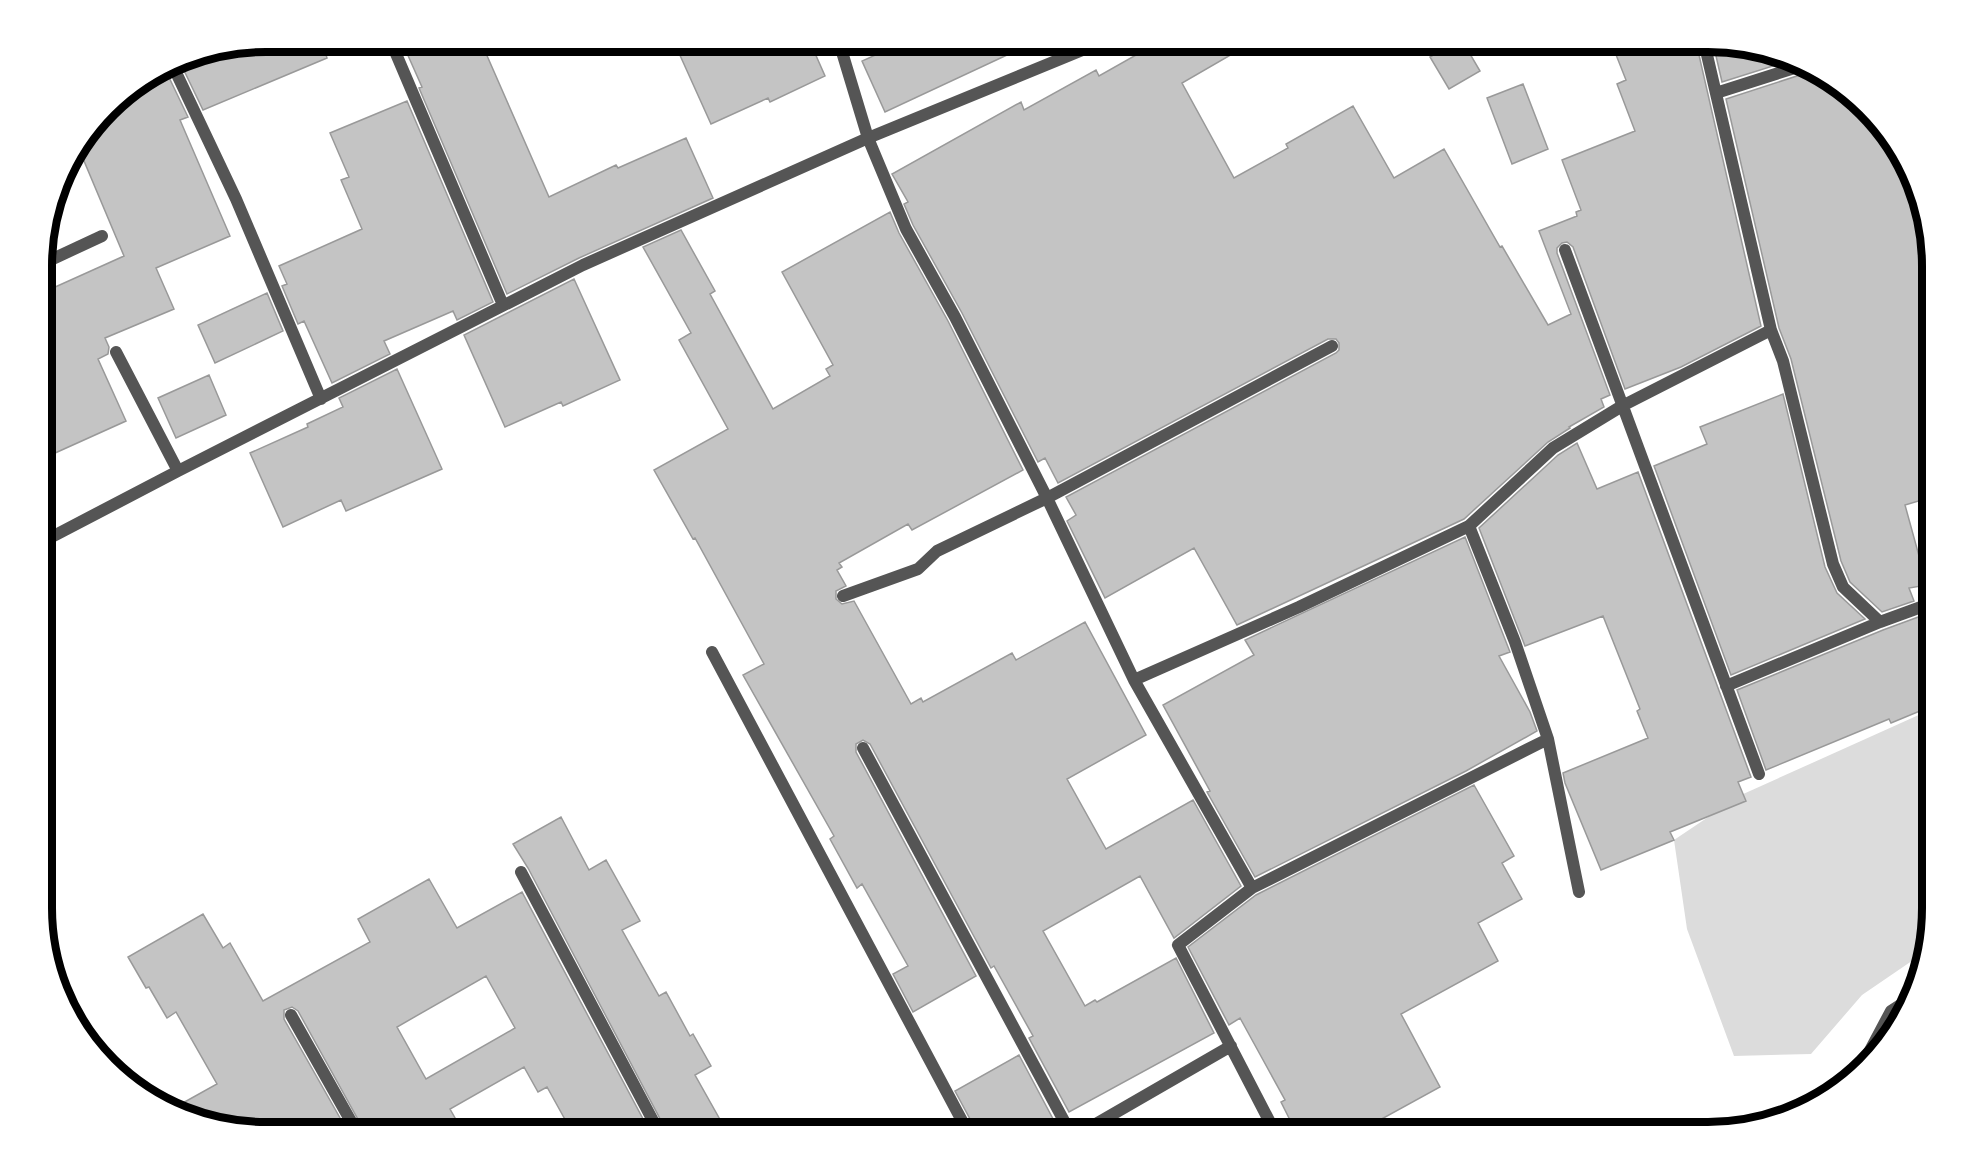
<svg xmlns="http://www.w3.org/2000/svg" width="1974" height="1174" viewBox="0 0 1974 1174" font-family="'Archivo Narrow',sans-serif">
<style>
.park{fill:#dcdcdc}
.building{fill:#c4c4c4;stroke:#999;stroke-width:1.5;fill-rule:evenodd}
.lines{fill:none;stroke-linecap:round;stroke-linejoin:round}
.minor{stroke:#555;stroke-width:12}
.tertiary{stroke:#555;stroke-width:12}
.rim{fill:none;stroke:#000;stroke-width:8}
</style>
<rect width="100%" height="100%" fill="#fff"/>
<path class="park" d="M1932,709V922L1922,954L1862,995L1811,1054L1734,1056L1687,929L1674,840L1741,795Z"/>
<path class="building" d="M266,42H322L327,58L203,110L179,60Z
M402,42H481L549,197L616,165L618,168L686,138L713,198L579,258L507,294L419,88L422,87Z
M674,42H810L825,76L770,102L768,98L711,124Z
M904,42H1035L885,112L862,61Z
M1159,42H1253L1182,83L1234,178L1288,148L1286,144L1353,106L1394,178L1444,149L1500,247L1502,246L1548,325L1571,314L1539,231L1577,216L1576,212L1581,210L1562,160L1635,131L1617,84L1626,80L1611,42H1696L1761,326L1681,367L1625,389L1573,247L1567,242L1562,243L1557,248V253L1610,395L1601,399L1604,407L1569,427L1570,428L1548,442L1464,519L1237,625L1194,548L1105,598L1067,521L1076,515L1066,497L1336,353L1339,350V343L1336,339H1328L1058,483L1045,458L1038,462L962,313L913,225L904,204L908,202L892,174L1021,102L1024,110L1096,70L1099,76Z
M1455,42H1463L1480,71L1449,89L1430,57Z
M1713,43L1766,50L1792,60L1722,82Z
M165,69L188,117L180,120L230,236L156,268L174,309L105,338L109,347L108,354L98,359L126,421L44,458V292L124,256L79,149L118,98Z
M1811,69L1820,72L1865,107L1902,154L1931,251L1932,497L1905,505L1927,585L1909,588L1914,601L1882,612L1850,582L1841,561L1791,359L1779,328L1726,99L1806,73Z
M1523,84L1548,149L1512,164L1487,98Z
M407,101L493,302L457,320L453,311L384,341L390,354L332,383L304,321L298,324L282,286L287,284L279,266L362,229L341,180L349,177L330,133Z
M890,212L899,233L948,321L1023,470L912,530L908,524L839,563L842,567L837,570L846,586L836,591V599L842,604L854,601L911,704L921,698L923,702L1012,653L1016,660L1085,622L1146,735L1067,779L1106,849L1193,800L1241,886L1174,938L1140,876L1043,931L1085,1006L1095,1000L1097,1002L1176,958L1214,1033L1069,1112L1029,1038L1033,1036L994,966L991,968L870,744L863,740L856,744V752L976,976L913,1012L893,974L908,966L862,884L857,888L830,839L834,836L743,675L764,664L695,538L693,539L654,470L728,429L679,340L691,333L643,247L681,230L715,291L710,294L773,409L830,376L826,369L833,365L782,272Z
M574,279L620,380L563,406L561,402L505,427L464,335Z
M267,293L283,331L215,363L198,325Z
M397,369L442,469L346,511L341,500L283,527L250,453L308,427L307,424L343,407L339,398Z
M209,375L226,415L176,438L158,398Z
M1783,394L1825,567L1837,593L1865,619L1731,675L1654,466L1707,444L1700,427Z
M1577,443L1597,489L1638,472L1751,777L1738,782L1746,801L1670,832L1674,840L1601,870L1565,783L1563,773L1648,738L1637,711L1640,709L1603,616L1525,646L1479,528L1558,455Z
M1465,537L1510,652L1499,656L1530,712L1537,731L1466,771L1255,877L1207,792L1210,791L1163,705L1254,655L1245,640Z
M1921,616L1932,642V706L1891,723L1889,719L1766,770L1737,690L1883,630Z
M1474,785L1514,856L1502,863L1522,899L1478,923L1498,961L1401,1014L1440,1087L1358,1132H1296L1281,1102L1285,1100L1240,1018L1229,1025L1188,947L1256,895Z
M561,817L589,870L606,860L640,921L622,930L659,996L666,992L690,1036L693,1034L711,1066L695,1075L727,1132H667L528,868L513,844Z
M429,879L457,928L522,892L650,1132H572L547,1087L538,1092L524,1067L450,1109L463,1132H365L298,1011L292,1007L284,1010V1019L348,1132H266L208,1124L172,1109L217,1084L176,1012L167,1018L149,987L146,988L128,957L203,914L223,948L230,943L263,1001L370,942L358,919ZM486,976L515,1028L426,1079L397,1027Z
M1019,1055L1060,1132H977L955,1091Z"/>
<g class="lines">
<path class="minor" d="M391,42L503,305
M839,42L868,138L906,229L955,317L1047,498L1134,680L1252,888L1178,945L1275,1132
M1704,42L1771,330
M172,64L236,199L321,399
M1716,93L1804,65
M1565,250L1759,774
M44,263L102,236
M116,352L178,471
M1469,526L1515,642L1548,739L1579,892
M44,541L178,471L583,265L868,138L1102,42
M843,596L918,569L937,551L1047,498L1332,346
M712,652L968,1132
M1134,680L1299,607L1469,526L1553,448L1622,406L1771,330L1783,361L1833,564L1843,587L1880,622L1932,603
M1726,686L1880,622
M863,748L1070,1132
M521,872L659,1132
M1252,888L1548,739
M291,1015L357,1132
M1082,1132L1231,1046"/>
<path class="tertiary" d="M1858,1073L1891,1011L1908,1000"/>
</g>
<path d="M0 0H1974V1174H0ZM266 52H1708A214 214 0 0 1 1922 266V908A214 214 0 0 1 1708 1122H266A214 214 0 0 1 52 908V266A214 214 0 0 1 266 52Z" fill="#fff" fill-rule="evenodd"/>
<path class="rim" d="M266 52H1708A214 214 0 0 1 1922 266V908A214 214 0 0 1 1708 1122H266A214 214 0 0 1 52 908V266A214 214 0 0 1 266 52Z"/>
</svg>
